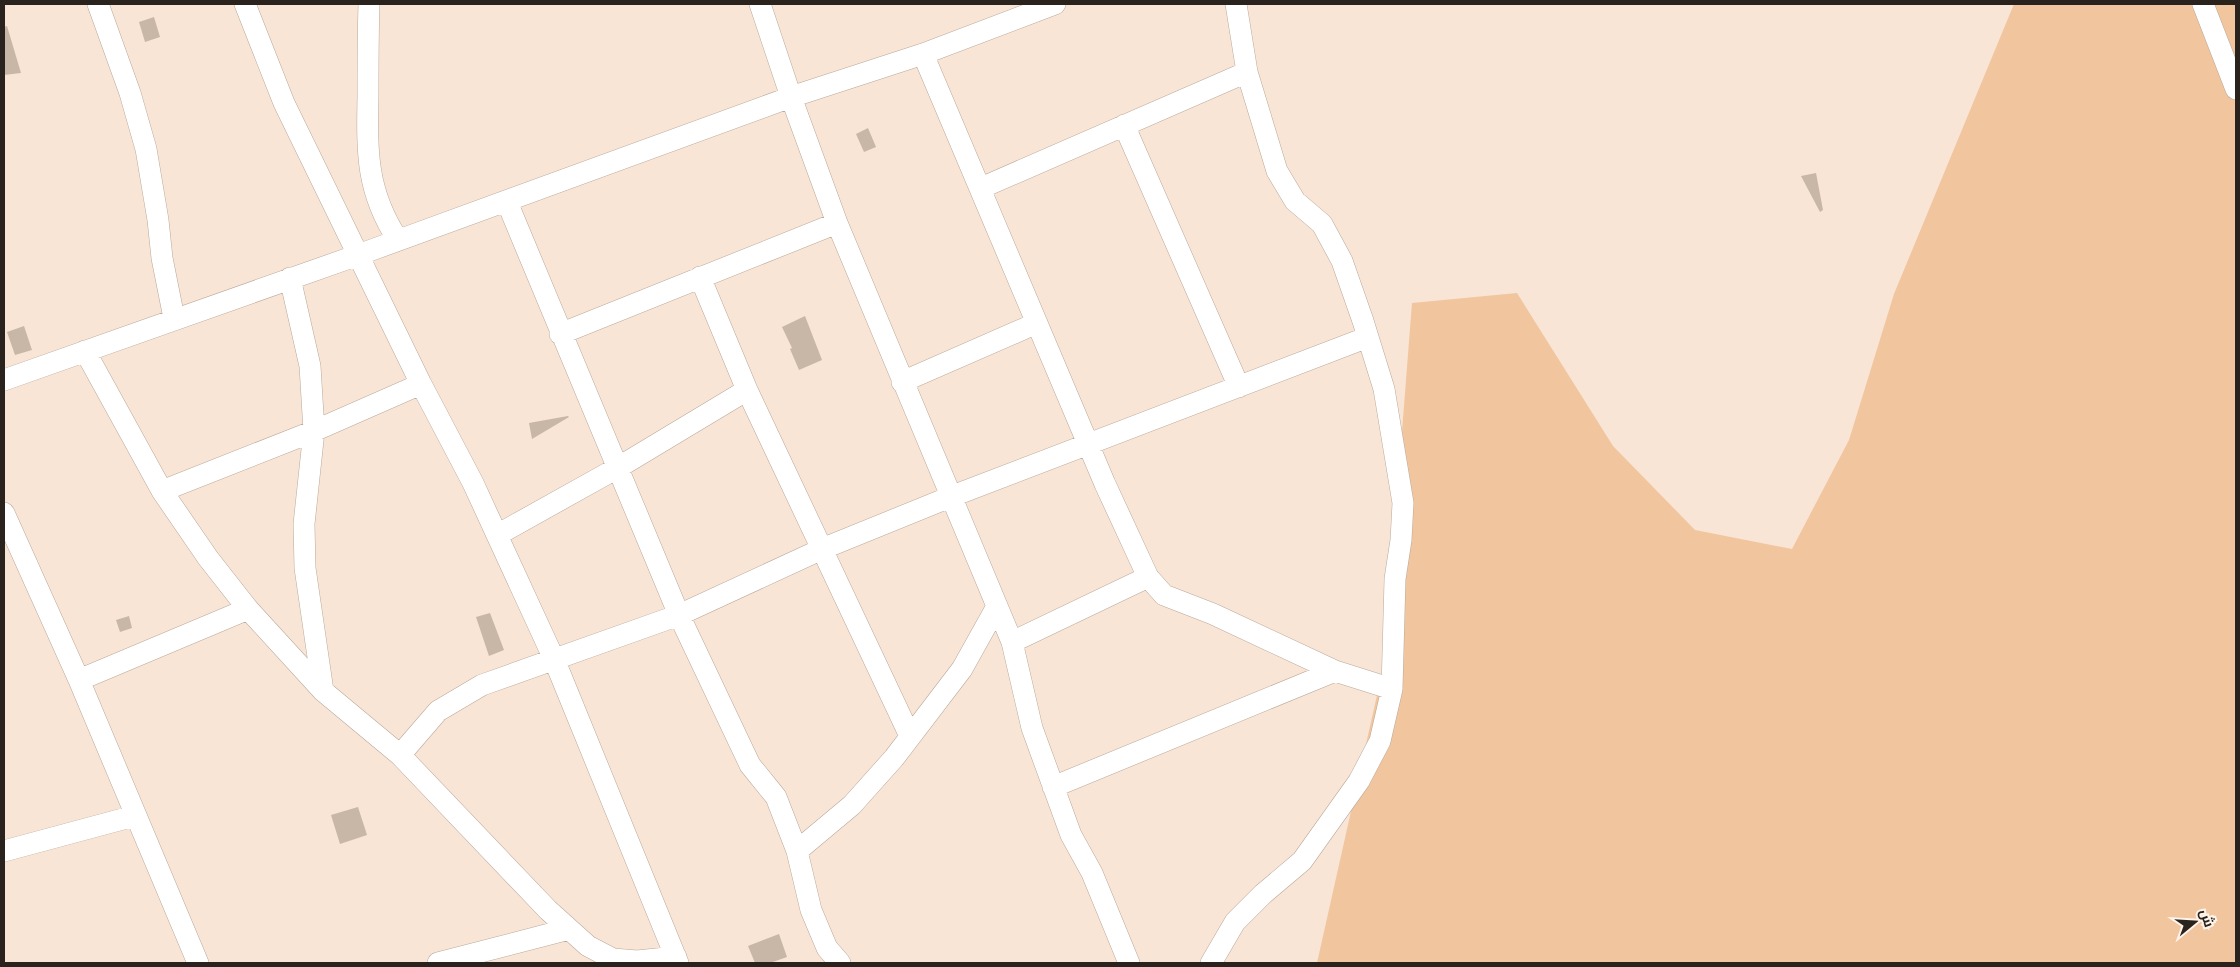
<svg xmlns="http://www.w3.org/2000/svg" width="2240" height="967" viewBox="0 0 2240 967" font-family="'Noto Serif',Cairo,serif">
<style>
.green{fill:#f1c59e}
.building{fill:#c8b6a7}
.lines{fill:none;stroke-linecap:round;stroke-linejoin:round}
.minor-casing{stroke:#baa99a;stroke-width:22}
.minor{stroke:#fff;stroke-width:21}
</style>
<rect width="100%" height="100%" fill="#f8e5d5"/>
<path class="green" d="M2014,4H2236V963H1317L1384,664L1412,303L1517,293L1613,446L1695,530L1792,549L1849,440L1894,294Z"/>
<path class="building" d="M154,17L160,37L145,42L139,22Z
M7,26L21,73L4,75V27Z
M868,128L876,147L864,152L856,134Z
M1816,173L1823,210L1820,212L1801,176Z
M805,316L822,360L799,370L790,349L792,348L782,327Z
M24,326L32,350L15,355L7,332Z
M568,416L569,417L532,439L529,423Z
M490,613L504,650L489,656L476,617Z
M129,616L132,628L120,632L116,620Z
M358,807L367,835L340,844L331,815Z
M779,934L787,957L770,963H755L748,946Z"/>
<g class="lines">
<g class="minor-casing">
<path id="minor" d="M98,4L130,93L146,149L158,220L162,258L174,318
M245,4L284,103L421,384L473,483L554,659L678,963
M369,4C368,35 368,65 368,96C367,152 366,191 398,240
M760,4L791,97L837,223L1012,642L1032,728L1071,835L1092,873L1129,963
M2203,4L2236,89
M923,54L1105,484L1148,577L1164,595L1213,614L1335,671L1392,689
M1124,125L1239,387
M981,188L1247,72
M507,202L679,615L750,765L776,797L797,851L811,910L827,948L840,963
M700,277L747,390L910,736
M290,278L310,366L314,431L304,524L305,568L323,691
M560,334L837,223
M85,351L162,491L208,558L248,609L323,691L400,755L548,910L588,946L613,959L637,961L676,957
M4,380L358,255L791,97L923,54L1055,4
M902,382L1037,323
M162,491L314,431L421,384
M4,513L79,680L198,963
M497,535L619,467L747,390
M1012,642L1148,577
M79,680L248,609
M400,755L438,711L482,685L679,615L822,549L950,497L1368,337
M1053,787L1335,671
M4,851L134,816
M797,851L852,805L894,758L962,669L996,608
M438,963L569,929
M1211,963L1235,922L1263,894L1302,861L1359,781L1380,741L1392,689L1395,579L1401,540L1403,503L1384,389L1363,321L1342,261L1322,224L1295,201L1277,171L1247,72L1236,4"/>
</g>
<use href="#minor" class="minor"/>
</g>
<rect width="2240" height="967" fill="none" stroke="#2a231d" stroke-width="10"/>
<g transform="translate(2195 922) rotate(72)" stroke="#fff4ea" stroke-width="4" paint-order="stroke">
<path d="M0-4L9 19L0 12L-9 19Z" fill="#2a231d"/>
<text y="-8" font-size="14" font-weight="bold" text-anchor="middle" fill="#2a231d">ش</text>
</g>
</svg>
